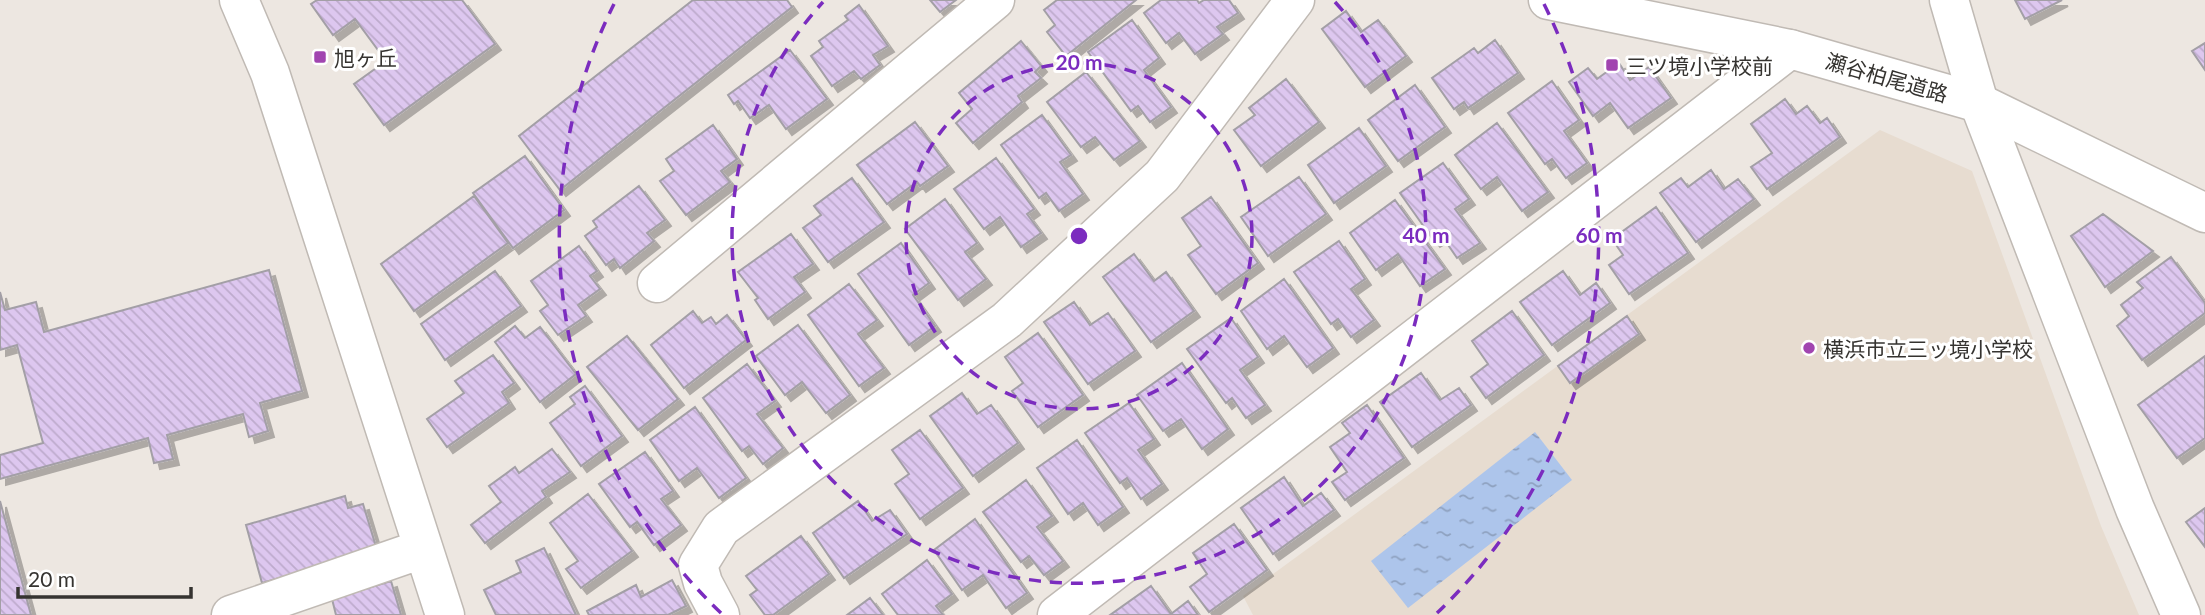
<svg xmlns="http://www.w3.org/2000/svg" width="2205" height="615" viewBox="0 0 2205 615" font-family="Lato,'Noto Sans JP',sans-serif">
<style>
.built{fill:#e7dcd0}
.water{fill:url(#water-ripples)}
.building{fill:url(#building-back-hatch);stroke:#a39fa6;stroke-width:2;filter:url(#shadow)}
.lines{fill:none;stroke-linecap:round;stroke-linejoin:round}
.minor-casing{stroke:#c0bab4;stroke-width:41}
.major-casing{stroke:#c0bab4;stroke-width:41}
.minor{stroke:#fff;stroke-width:38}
.major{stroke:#fff;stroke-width:38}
.ring{fill:none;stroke:#7b2cbf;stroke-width:3.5;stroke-dasharray:12 9}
.poi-dot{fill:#a145b0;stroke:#fff;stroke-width:2.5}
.labels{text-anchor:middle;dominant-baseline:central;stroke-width:6;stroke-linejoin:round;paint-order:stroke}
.poi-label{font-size:21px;fill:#353330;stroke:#fff;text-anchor:start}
.street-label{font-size:21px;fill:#353330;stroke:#fff}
.centre{fill:#7b2cbf;stroke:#fff;stroke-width:3.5}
.ring-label{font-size:21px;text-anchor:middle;font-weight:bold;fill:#7b2cbf;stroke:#fff;stroke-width:6;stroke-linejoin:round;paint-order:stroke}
</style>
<defs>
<pattern id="water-ripples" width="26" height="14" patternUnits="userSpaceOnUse" patternTransform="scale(1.75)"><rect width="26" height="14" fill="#adc5eb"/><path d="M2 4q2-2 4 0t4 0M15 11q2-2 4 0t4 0" fill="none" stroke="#8ea1bf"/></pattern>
<pattern id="building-back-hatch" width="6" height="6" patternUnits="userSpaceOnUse" patternTransform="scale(1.75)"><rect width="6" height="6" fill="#ddc7ef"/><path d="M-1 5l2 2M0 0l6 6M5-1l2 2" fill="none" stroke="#beabcd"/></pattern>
<filter id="shadow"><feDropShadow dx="6" dy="6" stdDeviation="0" flood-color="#0004"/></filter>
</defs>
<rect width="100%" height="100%" fill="#ede7e1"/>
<path class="built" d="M1880,130L1972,171L2101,526L2139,615H1253L1243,596Z"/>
<path class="water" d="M1535,432L1572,480L1408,608L1371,561Z"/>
<path class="building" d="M317,0H462L495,44L384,125L354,84L386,61L355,19L333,35L311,4Z
M693,0H787L792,7L560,190L519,136Z
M930,0H956L940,12Z
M1057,0H1136L1066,56L1047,32L1055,25L1044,10Z
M1161,0H1197L1199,3L1204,0H1229L1238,13L1217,27L1223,34L1195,54L1179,33L1166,43L1144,13Z
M2015,0H2062L2025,19Z
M859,5L888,46L873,55L880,65L861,79L854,71L832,86L811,56L823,47L819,41L848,20L845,16Z
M1346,11L1361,32L1378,20L1406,56L1365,87L1322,29Z
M1132,20L1159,58L1144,70L1171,107L1150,122L1138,106L1131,111L1088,52Z
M1495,40L1518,73L1468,108L1464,102L1454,109L1432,78L1474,48L1478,53Z
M1021,41L1041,66L1035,72L1041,78L1018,96L1022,102L973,143L956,123L972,109L959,93Z
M2205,43V70L2192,51Z
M790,50L827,99L786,129L769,105L750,118L738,101L734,104L728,95Z
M1619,63L1630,80L1649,67L1671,98L1628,128L1610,103L1593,116L1569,82L1588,68L1597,79Z
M1086,72L1140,141L1114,160L1095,137L1081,147L1047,102Z
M1286,79L1319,122L1261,166L1234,130L1255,115L1249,108Z
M1552,81L1579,120L1564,131L1587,163L1566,178L1552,159L1545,164L1508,113Z
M1415,85L1445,127L1398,161L1368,120Z
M1785,99L1796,114L1807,106L1820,123L1827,118L1840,137L1767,189L1751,167L1772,153L1751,124Z
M1042,115L1071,155L1060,162L1083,194L1059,211L1046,193L1039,198L1001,145Z
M915,122L948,166L920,186L917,182L887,204L857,165Z
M1497,123L1548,192L1522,211L1497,177L1481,189L1455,155Z
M713,125L737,159L721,171L730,182L686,215L660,181L674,171L666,159Z
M1359,128L1386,166L1334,203L1308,165Z
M525,156L564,210L513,248L473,193Z
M996,158L1034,209L1027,214L1041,233L1021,247L1000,217L984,229L954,189Z
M1443,163L1469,199L1455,209L1480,243L1457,258L1442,236L1434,241L1400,193Z
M1711,170L1724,189L1738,179L1754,199L1696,242L1660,193L1681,178L1688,187Z
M1299,177L1326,214L1268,256L1241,217Z
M852,178L884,222L828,262L803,228L821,215L814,206Z
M639,186L665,220L647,233L654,241L620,268L614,259L606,265L585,236L597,227L593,221Z
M474,196L508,243L414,311L381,264Z
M1211,197L1258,263L1216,294L1188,255L1201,246L1182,218Z
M945,199L977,243L965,252L986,279L958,300L905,229Z
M1395,200L1445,269L1420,286L1398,254L1376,270L1350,233Z
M1656,207L1688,253L1629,294L1609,265L1623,255L1612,239Z
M2103,214L2153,251L2105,287L2071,236Z
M791,234L813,264L794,277L805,292L768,319L755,300L758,298L738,272Z
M1339,241L1365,279L1351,289L1374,320L1351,337L1338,319L1331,324L1294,272Z
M901,243L929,283L913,295L935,326L909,345L858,274Z
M579,246L597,271L590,276L600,289L578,305L586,316L558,335L540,311L548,305L531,281Z
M1134,254L1154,281L1166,272L1194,311L1151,342L1103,277Z
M2171,257L2205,303V313L2142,360L2117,326L2129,316L2121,305L2143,288L2137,282Z
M269,270L302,391L260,403L268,431L249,437L243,414L167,435L173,459L154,463L148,438L0,479V455L43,443L17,345L0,350V292L5,310L36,302L44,332Z
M495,271L521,306L445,360L421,324Z
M1563,271L1580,295L1596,283L1610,303L1552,345L1520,302Z
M1284,279L1333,348L1307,367L1284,336L1267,349L1241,311Z
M849,284L877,320L858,334L884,368L859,386L808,315Z
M1074,302L1090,325L1108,313L1135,351L1088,384L1044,322Z
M693,311L702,323L711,317L716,324L727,315L746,340L684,388L651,345Z
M1512,311L1544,355L1486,398L1471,377L1488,364L1472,341Z
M1627,316L1639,334L1570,383L1558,366Z
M1231,318L1258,357L1240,370L1265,405L1246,418L1232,398L1226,403L1187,349Z
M798,325L850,395L826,413L802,382L785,395L756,356Z
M515,326L525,338L540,327L576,374L540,402L495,342Z
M1038,333L1083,395L1038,427L1012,391L1023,383L1005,357Z
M627,336L678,399L638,430L587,367Z
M493,355L514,383L502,392L509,403L447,447L427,419L464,393L455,381Z
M2205,356V438L2177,458L2138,405Z
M1182,363L1228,429L1202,449L1181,419L1163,431L1137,395Z
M747,364L775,401L757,414L783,448L763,464L749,446L742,451L703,398Z
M1421,373L1440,400L1459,388L1471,405L1412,447L1380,402Z
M585,386L622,436L581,466L550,423L575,404L570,397Z
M962,393L977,414L991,405L1018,443L973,476L930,416Z
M1129,403L1154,439L1138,450L1162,484L1141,499L1127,478L1120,483L1085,433Z
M1367,405L1404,458L1345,500L1332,482L1347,472L1330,447L1350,433L1342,423Z
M695,407L746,478L719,498L697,468L679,481L650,440Z
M920,430L963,488L920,519L895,484L909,474L892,450Z
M1077,440L1123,507L1098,525L1083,503L1068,514L1037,468Z
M552,449L570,472L542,491L546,497L485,543L471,525L501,502L489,486L515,467L519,473Z
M645,452L673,491L661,499L681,525L654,545L637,522L630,527L599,484Z
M1284,477L1303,506L1321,493L1334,510L1273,554L1241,508Z
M1026,480L1052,516L1037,527L1063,561L1044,575L1029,556L1021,562L983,512Z
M588,494L632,551L581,588L566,569L578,561L550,523Z
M345,496L348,508L363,504L377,550L262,583L246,525Z
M0,501L31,615H0Z
M858,501L872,521L890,510L907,534L844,578L813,533Z
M2205,508V547L2186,522Z
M975,519L1027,593L1006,608L983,575L962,590L934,550Z
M1234,524L1267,570L1209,612L1190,587L1207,574L1193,553Z
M801,536L829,574L773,615H765L750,595L757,590L746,576Z
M544,548L576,615H496L484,590L521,572L516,561Z
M927,560L952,594L936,606L943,615H898L882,594Z
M672,580L686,606L668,615H589L587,611L636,585L641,597Z
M391,581L401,615H336L332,599Z
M1151,586L1171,614L1188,601L1198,615H1110Z
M870,598L883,615H847Z"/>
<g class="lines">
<g class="minor-casing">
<path id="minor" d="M239,0L270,73L445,615
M1949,0L1979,103L2135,509L2181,615
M657,283L995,0
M231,615L422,549
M720,615L703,583L698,565L721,528L1007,320L1162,176L1295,0
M1057,615L1790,49"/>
</g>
<g class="major-casing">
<path id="major" d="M1548,0L1790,49L1979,103L2205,213"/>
</g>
<use href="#minor" class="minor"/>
<use href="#major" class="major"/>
</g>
<g class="ring">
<circle cx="1079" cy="236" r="173"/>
<path d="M1335 2A347 347 0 1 1 823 2"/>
<path d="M721 613A520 520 0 0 1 614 4M1544 4A520 520 0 0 1 1437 613"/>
</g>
<g class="poi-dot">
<rect x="313" y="50" width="14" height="14" rx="3.5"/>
<rect x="1605" y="58" width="14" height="14" rx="3.5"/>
<circle cx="1809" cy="348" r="7"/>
</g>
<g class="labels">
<g class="poi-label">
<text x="334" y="57">旭ヶ丘</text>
<text x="1626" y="65">三ツ境小学校前</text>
<text x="1823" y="348">横浜市立三ッ境小学校</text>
</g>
<g class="street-label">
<text transform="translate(1887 77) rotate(16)">瀬谷柏尾道路</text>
</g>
</g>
<circle cx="1079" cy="236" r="10" class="centre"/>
<g class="ring-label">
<text x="1079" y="70">20 m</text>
<text x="1426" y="243">40 m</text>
<text x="1599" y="243">60 m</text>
</g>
<path d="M18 587v10h173v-10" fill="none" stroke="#353330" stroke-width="3.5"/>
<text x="28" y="587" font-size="21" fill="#353330" stroke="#ffffff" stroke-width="5" paint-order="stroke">20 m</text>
</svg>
